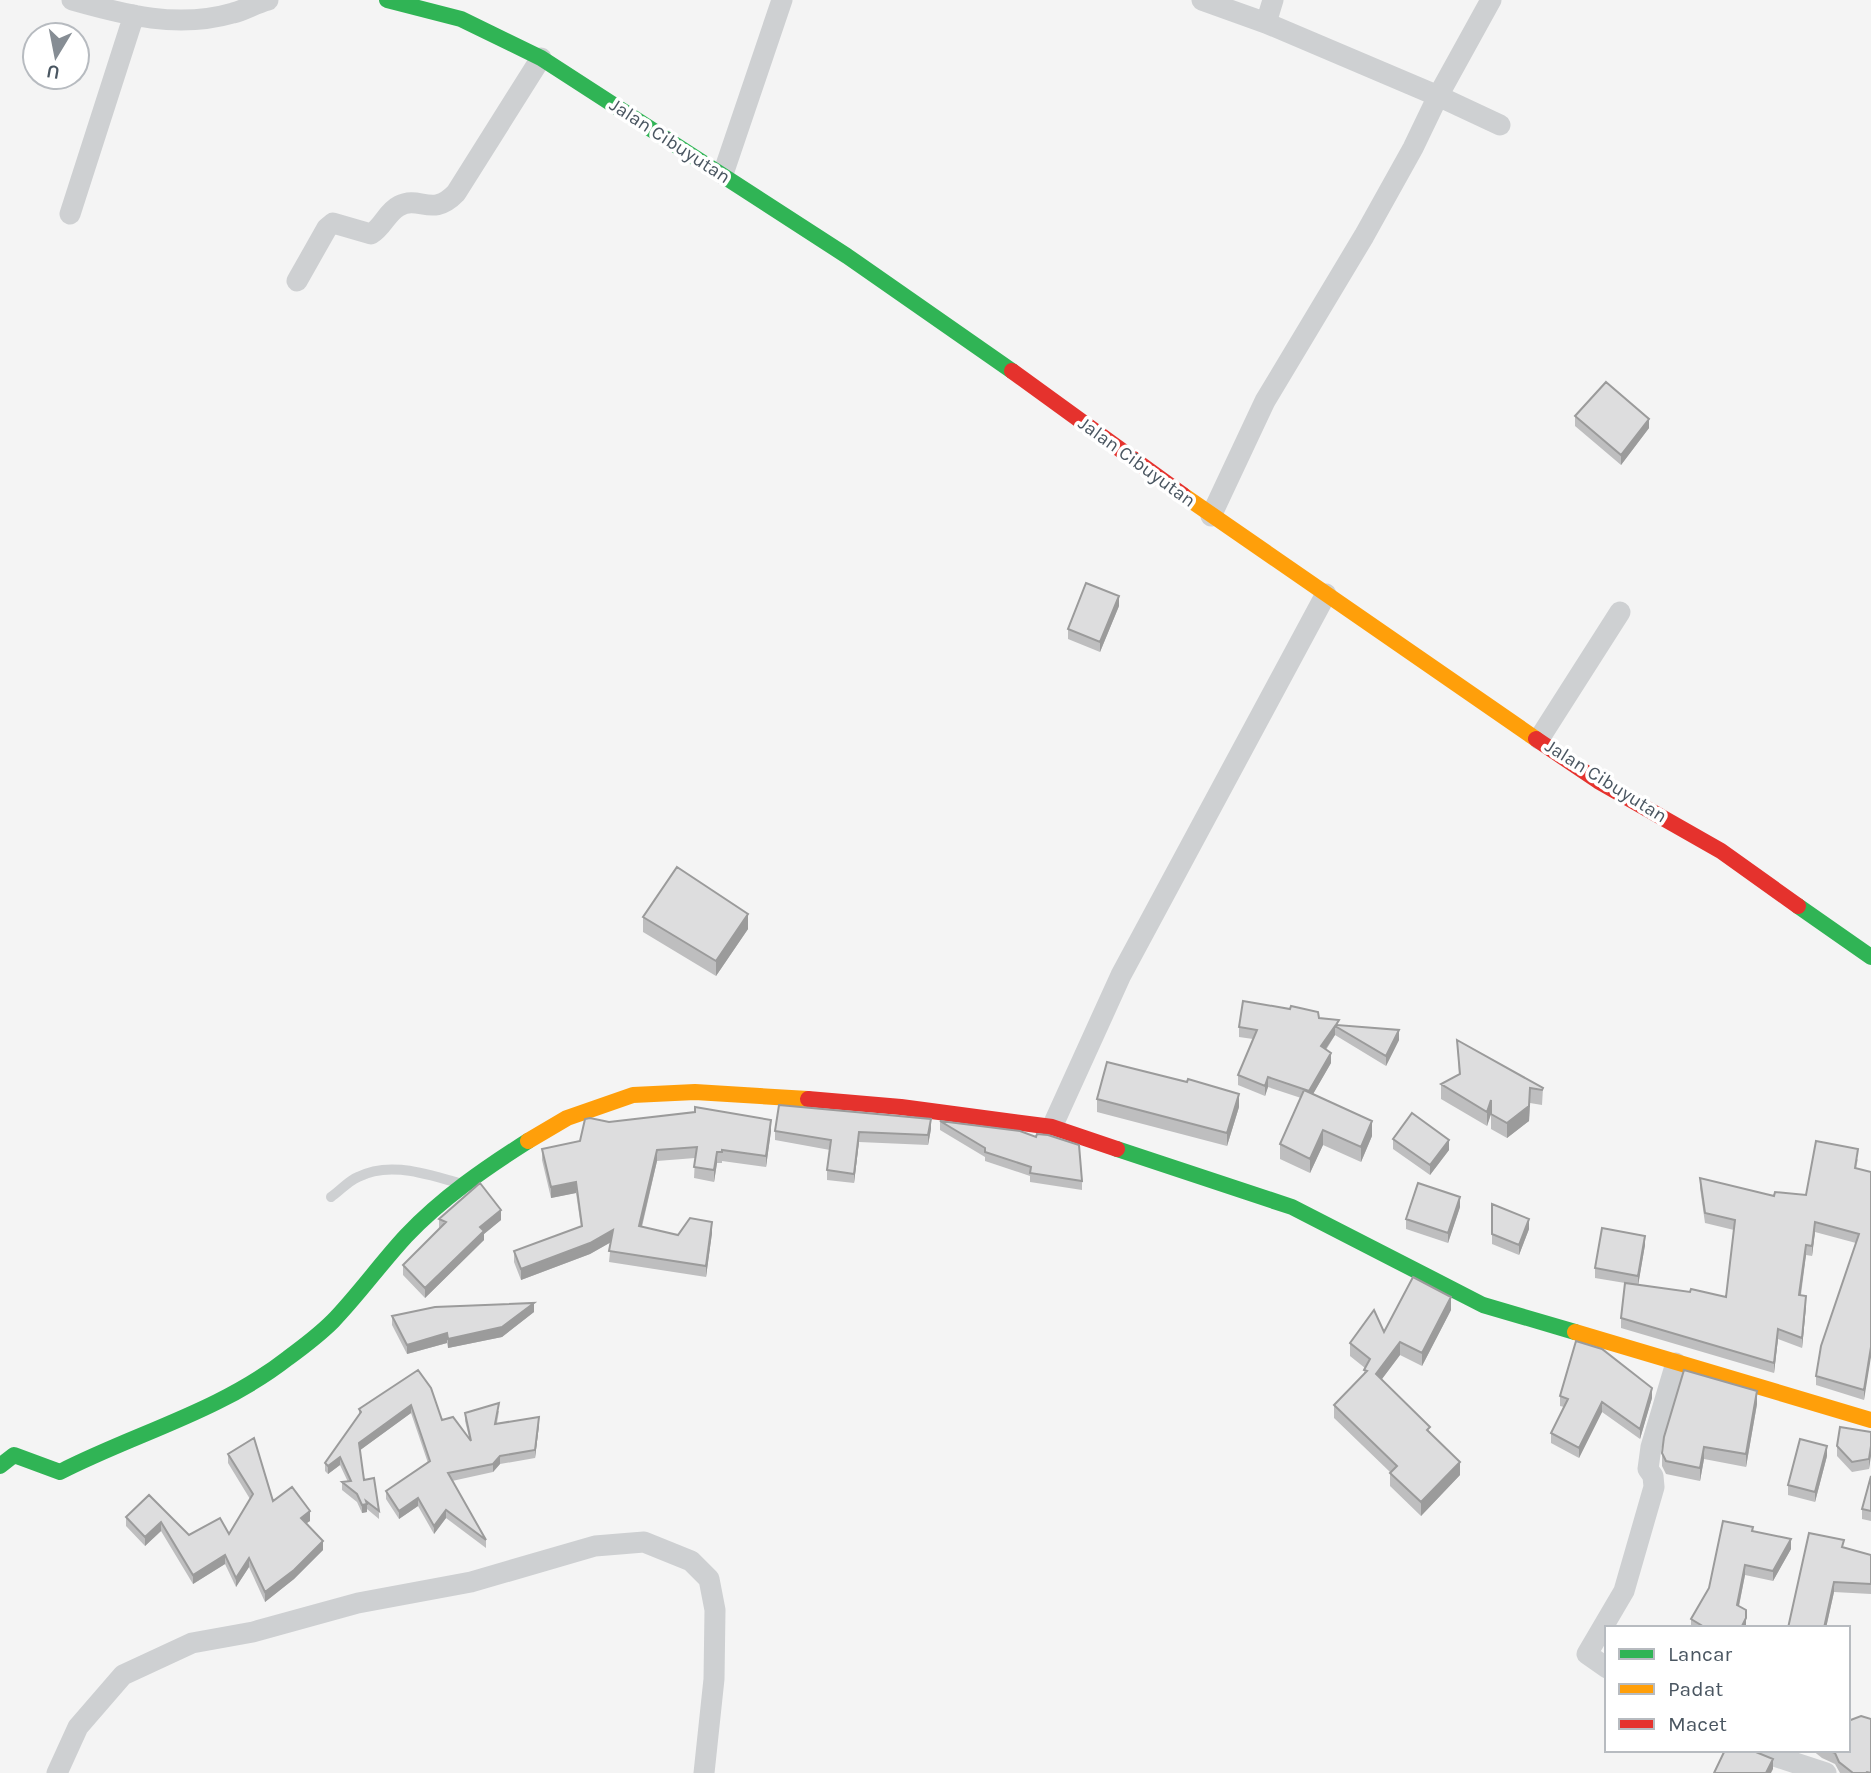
<svg xmlns="http://www.w3.org/2000/svg" width="1871" height="1773" viewBox="0 0 1871 1773" font-family="Karla,sans-serif">
<style>
.lines{fill:none;stroke-linecap:round;stroke-linejoin:round}
.lane{stroke:#ced0d2;stroke-width:10}
.street{stroke:#ced0d2;stroke-width:21}
.fast{stroke:#30b455;stroke-width:16}
.slow{stroke:#ff9f0a;stroke-width:16}
.jam{stroke:#e5322d;stroke-width:16}
.wall{fill:#bebebf}
.shaded-wall{fill:#9b9b9b}
.building{fill:#ddddde;stroke:#9b9b9b;stroke-width:2}
.labels{text-anchor:middle;dominant-baseline:central;stroke-width:7;stroke-linejoin:round;paint-order:stroke}
.street-label{font-size:19px;fill:#4a5661;stroke:#fff}
</style>
<rect width="100%" height="100%" fill="#f4f4f4"/>
<g class="lines">
<path class="lane" d="M331,1197C340,1191 348,1181 358,1177C389,1161 425,1174 456,1182"/>
<path class="street" d="M72,0C125,15 178,29 233,13C245,10 256,3 268,0
M1202,0L1266,23L1438,96L1413,148L1364,236L1265,401L1211,516
M1491,0L1438,96L1500,125
M1266,23L1273,0
M723,174L782,0
M70,214L134,15
M297,281L327,228L333,223L371,234C383,227 387,212 399,206C420,195 432,218 456,193L541,58
M1539,739L1620,612
M1052,1127L1121,975L1326,594
M1607,1668L1587,1654L1624,1591L1654,1487L1653,1476L1648,1469L1651,1447L1676,1363
M1756,1750L1826,1773
M57,1773L78,1727L123,1675L192,1643L253,1632L358,1603L471,1582L595,1546L644,1542L691,1561L709,1579L715,1610L714,1679L704,1773"/>
<path class="fast" d="M387,0L461,19L541,58L847,256L1012,371
M1798,906L1871,957
M1117,1149L1292,1207L1483,1305L1575,1332
M0,1466L14,1455L60,1472C136,1433 219,1412 288,1358C303,1347 320,1334 333,1321C359,1294 381,1263 406,1236C442,1198 484,1169 528,1141"/>
<path class="slow" d="M1183,495L1536,739
M528,1141L567,1118L633,1095L695,1092L808,1099
M1575,1332L1871,1420"/>
<path class="jam" d="M1012,371L1183,495
M1536,739L1598,781L1721,851L1798,906
M808,1099L901,1107L1052,1127L1117,1149"/>
</g>
<path class="wall" d="M1575,416L1649,428L1621,465L1575,426Z
M1119,606L1100,652L1068,639V629Z
M643,917L748,929L716,976L643,932Z
M1319,1018L1339,1025L1399,1040L1386,1066L1335,1035L1326,1050L1331,1063L1313,1094L1372,1136L1361,1162L1323,1145L1310,1173L1280,1159V1144L1301,1098L1268,1087L1265,1096L1238,1085V1075L1253,1039L1239,1037V1027Z
M1457,1040L1543,1088L1542,1105L1530,1103L1529,1121L1507,1138L1491,1129V1114L1487,1126L1441,1099V1084L1459,1075Z
M1097,1099L1239,1107L1227,1146L1097,1112Z
M940,1121L1036,1137L1082,1181V1190L1030,1182V1176L985,1161V1157L940,1130Z
M609,1122L771,1131L766,1167L722,1161V1163H717L714,1182L694,1178L695,1158L657,1161L642,1227L678,1235L712,1233L706,1277L609,1262L611,1242L590,1254L521,1280L514,1262V1251L581,1227L576,1193L551,1198L542,1160V1149L580,1141Z
M931,1129L928,1145L859,1142L854,1183L827,1180V1170L830,1150L775,1140V1131Z
M1393,1139L1449,1150L1430,1175L1393,1149Z
M1858,1159L1856,1168L1871,1172L1864,1400L1816,1385V1376L1856,1243L1815,1232L1812,1256L1806,1255L1801,1295L1806,1306L1802,1348L1778,1339L1774,1373L1621,1328V1318L1625,1283L1595,1278V1268L1645,1245L1638,1285L1726,1297L1734,1230L1705,1223L1700,1188V1178L1774,1196L1806,1195Z
M1492,1204L1529,1229L1519,1255L1492,1244Z
M1460,1207L1448,1243L1406,1229V1219Z
M439,1219L501,1220L484,1234V1240L425,1298L403,1275V1265L439,1229Z
M1451,1310L1422,1366L1400,1355L1381,1380L1430,1432L1460,1475L1421,1516L1390,1486V1472L1334,1418V1405L1364,1374L1365,1368L1350,1356V1343Z
M534,1312L502,1337L448,1348L447,1343L407,1354L392,1325V1316Z
M418,1370L442,1420L469,1437L465,1421V1413L499,1411L497,1423L539,1425L535,1458L500,1464L493,1472L452,1481L486,1540V1548L446,1518L434,1534L418,1506L399,1519L386,1499V1491L428,1463L411,1413L360,1450L364,1480L379,1511V1519L367,1509V1512L362,1513L357,1502L342,1490V1482H348L340,1465L328,1474L325,1471V1463L359,1415V1409Z
M1560,1396L1652,1398L1640,1439L1602,1412L1579,1458L1551,1443V1433L1564,1407L1560,1406Z
M1757,1404L1746,1467L1704,1459L1700,1481L1666,1474L1662,1466V1453Z
M1871,1432L1869,1469L1852,1472L1837,1456V1446Z
M228,1454L273,1501L310,1521L306,1523L323,1550L294,1579L265,1602L249,1567L236,1587L225,1564L193,1584L161,1531L145,1546L126,1526V1517L149,1495L189,1535L229,1534L250,1499L228,1463Z
M1827,1456L1815,1502L1788,1495V1485Z
M1871,1476V1521L1862,1519V1509Z
M1753,1531L1791,1549L1773,1581L1745,1575L1739,1606L1746,1628H1691V1619Z
M1844,1547L1871,1555V1594L1834,1592L1826,1628H1788Z
M1812,1750H1848L1871,1773H1840L1835,1764L1822,1758Z"/>
<path class="shaded-wall" d="M1649,419V428L1621,465V455Z
M1119,596V606L1100,652V642Z
M748,914V929L716,976V961Z
M1335,1026V1035L1321,1056V1046Z
M1399,1030V1040L1386,1066V1056Z
M1331,1053V1063L1309,1101V1091Z
M1268,1077V1087L1265,1096V1086Z
M1239,1094V1107L1227,1146V1133Z
M1491,1100V1114L1487,1126V1112Z
M1530,1103L1529,1121L1507,1138V1123Z
M931,1119V1129L928,1145V1135Z
M771,1120V1131L766,1167V1156Z
M1372,1121V1136L1361,1162V1147Z
M1323,1130V1145L1310,1173V1159Z
M859,1132V1142L854,1183V1174Z
M1449,1140V1150L1430,1175V1165Z
M657,1150V1161L639,1237V1226Z
M717,1152V1163L714,1182V1170Z
M576,1182V1193L551,1198V1187Z
M1460,1197V1207L1448,1243V1233Z
M501,1210V1220L484,1234V1240L425,1298V1288L480,1227Z
M1529,1219V1229L1519,1255V1245Z
M712,1222V1233L706,1277V1266Z
M1815,1222V1232L1812,1256V1246Z
M613,1230V1241L590,1254L521,1280V1269Z
M1645,1236V1245L1638,1286V1276Z
M1806,1245V1255L1799,1305V1295Z
M1806,1296V1306L1802,1348V1338Z
M1451,1297V1310L1422,1366V1353Z
M534,1303V1312L502,1337L448,1348V1339Z
M1778,1329V1339L1774,1373V1363Z
M447,1333V1343L407,1354V1345Z
M1400,1342V1355L1376,1387V1374Z
M1871,1347V1357L1864,1400V1390Z
M1652,1388V1398L1640,1439V1429Z
M1757,1391V1404L1746,1467V1454Z
M1602,1402V1412L1579,1458V1448Z
M411,1405V1413L359,1451V1443Z
M539,1417V1425L535,1458V1450Z
M1827,1446V1456L1815,1502V1492Z
M1871,1446V1456L1869,1469V1459Z
M1704,1447V1459L1700,1481V1468Z
M500,1456V1464L493,1472V1464Z
M340,1457V1465L328,1474V1466Z
M1460,1462V1475L1421,1516V1502Z
M418,1498V1506L399,1519V1511Z
M367,1504V1512L362,1513V1505Z
M446,1510V1518L434,1534V1526Z
M310,1511V1521L301,1527V1518Z
M161,1522V1531L145,1546V1537Z
M1791,1539V1549L1773,1581V1571Z
M323,1541V1550L294,1579L265,1602V1592Z
M225,1555V1564L193,1584V1575Z
M249,1558V1567L236,1587V1578Z
M1745,1565V1575L1737,1615V1605Z
M1834,1582V1592L1826,1628H1824Z
M1746,1618V1628H1741Z
M1773,1759V1769L1771,1773H1766Z"/>
<path class="building" d="M1606,382L1649,419L1621,455L1575,416Z
M1086,583L1119,596L1100,642L1068,629Z
M677,867L748,914L716,961L643,917Z
M1243,1001L1290,1009L1291,1006L1318,1012L1319,1018L1339,1020L1336,1025L1399,1030L1386,1056L1335,1026L1321,1046L1331,1053L1309,1091L1268,1077L1265,1086L1238,1075L1257,1030L1239,1027Z
M1457,1040L1543,1088L1542,1090L1530,1088L1529,1106L1507,1123L1491,1114V1100L1487,1112L1441,1084L1460,1074Z
M1107,1062L1187,1082L1188,1079L1239,1094L1227,1133L1097,1099Z
M1304,1090L1372,1121L1361,1147L1323,1130L1310,1159L1280,1144Z
M779,1105L931,1119L928,1135L859,1132L854,1174L827,1170L831,1140L775,1131Z
M695,1107L771,1120L766,1156L722,1150V1152H717L714,1170L694,1167L697,1147L657,1150L639,1226L678,1235L690,1218L712,1222L706,1266L609,1251L613,1230L590,1243L521,1269L514,1251L582,1226L576,1182L551,1187L542,1149L580,1141L585,1119L590,1118L609,1122L695,1112Z
M1412,1113L1449,1140L1430,1165L1393,1139Z
M940,1121L1020,1131L1036,1137L1037,1134L1048,1135L1079,1145L1082,1181L1030,1173L1031,1167L985,1152V1148Z
M1816,1141L1858,1149L1855,1168L1871,1172V1347L1864,1390L1816,1376L1821,1346L1859,1234L1815,1222L1812,1246L1806,1245L1799,1295L1806,1296L1802,1338L1778,1329L1774,1363L1621,1318L1625,1283L1690,1292L1691,1289L1726,1297L1735,1220L1705,1213L1700,1178L1774,1196L1775,1192L1806,1195Z
M480,1183L501,1210L480,1227L484,1231L425,1288L403,1265L446,1222L439,1219Z
M1418,1183L1460,1197L1448,1233L1406,1219Z
M1492,1204L1529,1219L1519,1245L1492,1234Z
M1602,1228L1645,1236L1638,1276L1595,1268Z
M1413,1277L1451,1297L1422,1353L1400,1342L1376,1374L1430,1427L1427,1430L1460,1462L1421,1502L1390,1473L1397,1466L1334,1405L1367,1371L1364,1370L1370,1359L1350,1343L1374,1310L1384,1332Z
M534,1303L502,1327L448,1339L447,1333L407,1345L392,1316L435,1307Z
M1576,1341L1602,1349L1652,1388L1640,1429L1602,1402L1579,1448L1551,1433L1568,1399L1560,1396Z
M418,1370L431,1388L442,1420L453,1417L471,1441L465,1413L499,1403L495,1424L539,1417L535,1450L500,1456L493,1464L448,1473L486,1540L446,1510L434,1526L418,1498L399,1511L386,1491L430,1461L411,1405L359,1443L364,1480L374,1478L379,1511L366,1501L367,1504L362,1505L357,1494L342,1482L351,1481L340,1457L328,1466L325,1463L361,1412L359,1409Z
M1684,1370L1757,1391L1746,1454L1704,1447L1700,1468L1666,1461L1662,1453L1664,1437Z
M1840,1427L1871,1432V1446L1869,1459L1852,1462L1837,1446Z
M254,1438L273,1501L292,1487L310,1511L301,1518L323,1541L294,1570L265,1592L249,1558L236,1578L225,1555L193,1575L161,1522L145,1537L126,1517L149,1495L189,1535L220,1518L229,1534L253,1494L228,1454Z
M1800,1439L1827,1446L1815,1492L1788,1485Z
M1871,1476V1511L1862,1509Z
M1723,1521L1753,1527L1752,1531L1791,1539L1773,1571L1745,1565L1737,1605L1746,1610V1618L1741,1628H1706L1691,1619L1709,1588Z
M1809,1533L1844,1540L1842,1547L1871,1555V1584L1834,1582L1824,1628H1788Z
M1861,1716L1871,1719V1773L1867,1772L1866,1773H1853L1839,1762L1835,1753L1828,1750H1848V1721Z
M1725,1750H1751L1773,1759L1766,1773H1714Z"/>
<g class="labels">
<g class="street-label">
<text transform="translate(670 141) rotate(33)">Jalan Cibuyutan</text>
<text transform="translate(1137 462) rotate(36)">Jalan Cibuyutan</text>
<text transform="translate(1606 781) rotate(32)">Jalan Cibuyutan</text>
</g>
</g>
<rect x="1605" y="1626" width="245" height="126" fill="#ffffff" stroke="#b7bbc0" stroke-width="2"/>
<rect x="1619" y="1649" width="35" height="10" fill="#30b455" stroke="#b7bbc0" stroke-width="2"/>
<text x="1668" y="1661" font-size="21" fill="#4a5661">Lancar</text>
<rect x="1619" y="1684" width="35" height="10" fill="#ff9f0a" stroke="#b7bbc0" stroke-width="2"/>
<text x="1668" y="1696" font-size="21" fill="#4a5661">Padat</text>
<rect x="1619" y="1719" width="35" height="10" fill="#e5322d" stroke="#b7bbc0" stroke-width="2"/>
<text x="1668" y="1731" font-size="21" fill="#4a5661">Macet</text>
<g transform="translate(56 56) rotate(190)"><circle r="33" fill="#ffffff" stroke="#b7bbc0" stroke-width="2"/>
<path d="M0-5L12 26L0 18L-12 26Z" fill="#868d94"/>
<text y="-10" font-size="19" font-weight="bold" text-anchor="middle" fill="#4a5661">U</text>
</g>
</svg>
